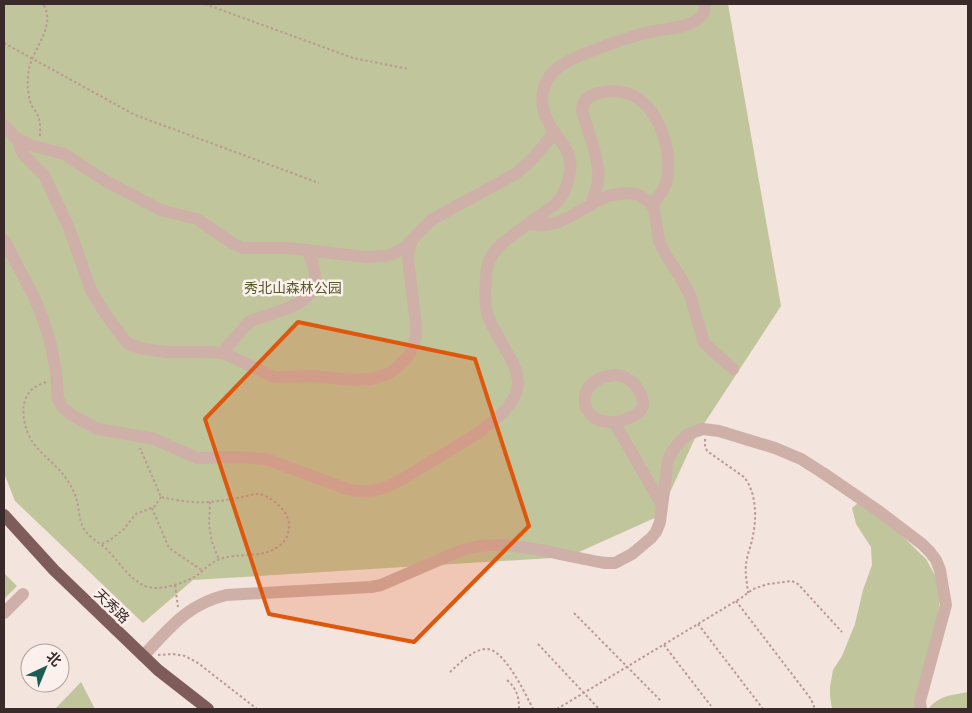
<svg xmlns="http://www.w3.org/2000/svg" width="972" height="713" viewBox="0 0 972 713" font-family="'Archivo Narrow','Noto Sans SC',sans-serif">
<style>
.green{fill:#c1c59c}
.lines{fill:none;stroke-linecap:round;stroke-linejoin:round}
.path{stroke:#ba9992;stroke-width:2;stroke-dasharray:2.5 2.5;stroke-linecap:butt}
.minor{stroke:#ceb0a8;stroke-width:12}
.major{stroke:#7d5c59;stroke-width:12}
.marked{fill:#df570d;fill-opacity:0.2;stroke:#df570d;stroke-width:4;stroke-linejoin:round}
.labels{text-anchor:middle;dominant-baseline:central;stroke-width:5;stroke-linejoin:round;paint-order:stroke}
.park-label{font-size:14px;fill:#555b2a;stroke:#fbf0eb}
.street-label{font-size:14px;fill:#3a2a29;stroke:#fbf0eb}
</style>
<rect width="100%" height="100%" fill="#f4e4de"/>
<path class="green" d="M4,4H728L781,306L696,436L659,516L568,557L193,580L143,623L15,501L4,473Z
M859,502L894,528L926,559L935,575L940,601L926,689V708H929C940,695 953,695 968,692V709H832L830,696V687L833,670L842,656L855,624L863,590L872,565L871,547L856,524L852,508Z
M4,573L17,586L4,599Z
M81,682L95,709H55Z"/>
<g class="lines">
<path class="path" d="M205,4L353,58L409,69
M4,43L135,115L319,183
M40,136C40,128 41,121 37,114C35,110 32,107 31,104C27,93 27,80 29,69C33,48 57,25 43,4
M46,382C38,385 29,389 26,398C20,410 25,430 32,441C41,455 56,464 65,477C70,484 75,492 77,501C79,509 79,519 83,527C87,536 97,541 104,547C119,560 127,578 145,586C159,592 184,583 196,576C202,572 207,566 214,562C234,550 259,561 279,546C287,540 289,534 289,524C288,513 278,503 269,498C266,496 261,494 258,494C253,494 248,496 243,497C231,499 218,502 206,502C191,503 175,500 161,497L140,448
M705,439V445L707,451L744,477C757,493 757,520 752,540C751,546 748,552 747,559C744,570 747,582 748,593
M210,502L209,525L212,542L219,560
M152,508L169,548L203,571
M102,544L110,540L123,530L136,514L154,507L161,497
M175,585L178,607
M736,601L811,699L815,709
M574,613L662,702
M698,624L763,709
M538,644L599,709
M664,645L711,706
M158,655L173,654L185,656L198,663L257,709
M450,672C460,663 472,650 486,649C504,648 526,695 533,709
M507,680C517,689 519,697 519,709
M557,709L741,598L753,589L768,584L792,581L798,584L842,632"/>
<path class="minor" d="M4,125L15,137L30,145L64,154L104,180L161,210L197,219L232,243L243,248H287L367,257L386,256L394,253L405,247L431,220L517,173L533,158L555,132
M18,139L20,148L24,155L44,175L69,228L91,290L104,312L126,342L131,345L143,349L168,352H205L222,353L234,358L274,377L315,376L352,380L371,379L385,375L393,371L405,360L410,353L416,337V325L409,267L408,255L412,240
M591,205C593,197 597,189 598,181C601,160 587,131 582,110C583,100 589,95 599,93C611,90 625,91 636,97C662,114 673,155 666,183C663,192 657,199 652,206
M528,224L544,225L556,223L573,215L595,202L608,196L625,193L636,194L644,198L650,203L654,209L659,241L666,255L679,275L690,295L704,343L733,369
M4,240L33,295L40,311L50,341L56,371L58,399L62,407L73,416L98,429L154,439L197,458L236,457L266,459L347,489C358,492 369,492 380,489C397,484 412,473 427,464C452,449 483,433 504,411C511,404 517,395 518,385C520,364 492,333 487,313C485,303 485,292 486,282C486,274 487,264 491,257C495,249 502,243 509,238C518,231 527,225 536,218C544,212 554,207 560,199C565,191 569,180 570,171C573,152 560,142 551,127C536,104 540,77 565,63C573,58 581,55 589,52C609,44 629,37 650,32C665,28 684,29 697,20C703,16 705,11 705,4
M222,353L249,322C268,313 314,307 315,280C316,270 311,260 308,250
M615,375C619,375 623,376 626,378C636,383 647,399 641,410C639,413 635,415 631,417C620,422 607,425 595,418C578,406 583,386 601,378C605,376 610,376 615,375Z
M614,422L662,505
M4,613L23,594
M143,656C170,628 186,605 226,595L371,587L381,585L462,550C493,541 520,546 551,552C569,556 587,560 605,563H615L632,554L651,538L656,532L660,522L668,460L672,452L680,441L687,435L694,432L703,429L719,431L775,448L801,459L823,473L880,512L922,544L930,552L936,560L940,570L946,605L920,701L921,709"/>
<path class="major" d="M4,515L54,570L158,670L208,709"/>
</g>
<path class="marked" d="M298,322L475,359L529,526L414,642L269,614L205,419Z"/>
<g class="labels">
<g class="park-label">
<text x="293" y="288">秀北山森林公园</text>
</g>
<g class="street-label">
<text transform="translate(112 606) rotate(44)">天秀路</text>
</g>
</g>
<rect width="972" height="713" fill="none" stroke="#3a2a29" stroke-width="10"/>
<g transform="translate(45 668) rotate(44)"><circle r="24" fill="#fbf0eb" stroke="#aea19d"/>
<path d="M0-4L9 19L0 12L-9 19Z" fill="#1a5f53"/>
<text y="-8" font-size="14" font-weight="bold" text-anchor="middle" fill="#3a2a29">北</text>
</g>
</svg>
